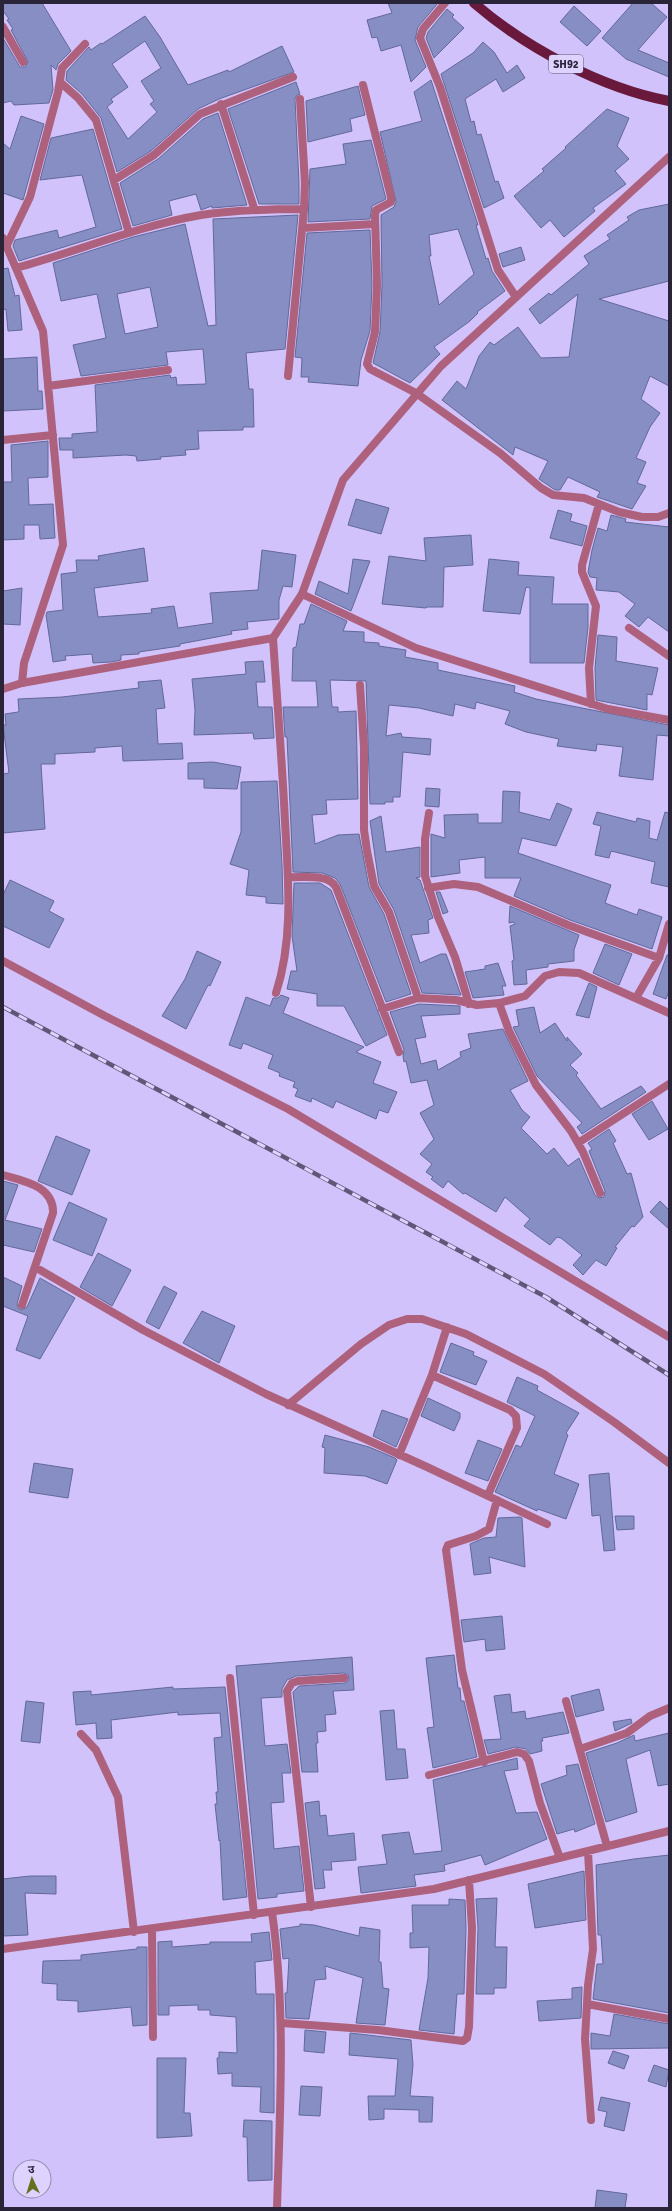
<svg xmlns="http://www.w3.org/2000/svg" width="672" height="2211" viewBox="0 0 672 2211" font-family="Signika,'Noto Sans Devanagari',sans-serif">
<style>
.building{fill:#868ec3;stroke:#62689a;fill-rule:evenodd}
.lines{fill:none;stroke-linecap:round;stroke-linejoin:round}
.minor{stroke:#ad617d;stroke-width:8}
.tertiary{stroke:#ad617d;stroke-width:8}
.primary{stroke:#68193c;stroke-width:10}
.rail-casing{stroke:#605778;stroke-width:4.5}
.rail{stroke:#ded2ff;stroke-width:3;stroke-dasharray:9;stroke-linecap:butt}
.labels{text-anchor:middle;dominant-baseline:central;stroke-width:3.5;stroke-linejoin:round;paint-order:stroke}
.shield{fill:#ded2ff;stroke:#605874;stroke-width:1}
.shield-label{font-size:11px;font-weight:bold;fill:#2a2439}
</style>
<rect width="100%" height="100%" fill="#d2c2fb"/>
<path class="building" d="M3,3H42L71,51L58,64L56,70L51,65L53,90L49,103L14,105L11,101L3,103V38L20,67H25L28,62L11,30L13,29L7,20L9,19L3,11Z
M388,3H438L418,27L415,40L426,67L411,82L401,45L381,51L377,37L372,38L367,20L392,13Z
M633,3H651L667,17L638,50L669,63V77L626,59L602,38Z
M574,6L601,31L587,46L560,22Z
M447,9L454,15L452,17L464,28L434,58L426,38L428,32Z
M145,16L160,37L188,85L228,70L229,72L282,46L294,72L219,99L198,109L151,151L117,172L101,118L82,94L66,80L67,71L89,47L91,50L101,43L102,44ZM145,41L161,68L141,81L154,101L150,104L157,112L128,139L107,107L113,102L111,99L128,87L112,64Z
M483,42L494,52L507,73L517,65L525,78L503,92L496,79L465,99L471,122L474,121L477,135L481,134L495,182L498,181L504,198L484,208L441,74L473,53Z
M431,80L477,222L478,225H476L486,259L488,258L492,271L505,291L477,312L478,313L470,321L434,347L440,354L410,383L373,363L380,332L382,285L381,215L394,207L396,202L380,132L422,121L414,92ZM458,229L474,274L439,305L429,256H431L429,235Z
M296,82L300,94L297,95L295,99L299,183V204H259L228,109Z
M358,86L365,115L350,119L352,131L308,142L306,101Z
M607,109L629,118L617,146L629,159L615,171L626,184L593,208L595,211L564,237L550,220L541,228L514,196L544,171L542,169L566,148L565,147Z
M218,113L247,205L212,208V206L201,210L196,194L169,201L172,215L133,226L120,183L158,159L203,119Z
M21,116L44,124L23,200L3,193V143L10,149Z
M93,129L122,229L19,261L13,246L15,240L57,230L59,238L96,227L82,175L40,180L51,138Z
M371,140L386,199L372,206L370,219L308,222L310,169L346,164L343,144Z
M669,204V281L599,299L669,321V386L650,376L641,399L660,413L650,427L636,458L646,462L637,483L646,486L632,509L597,497L600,492L568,477L560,490H555L539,479L548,461L515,447L513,455L442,400L457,381L466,389L479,356L490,342L494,345L518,327L541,358L569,357L578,294L540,324L529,309L549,293L551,295L589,264L584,256L610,239L607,235L629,220L627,217L639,210Z
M298,215L285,349L246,353L249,389H253L254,427H243V430L198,431L199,449L185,450L186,455L160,457L161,459L137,461L136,456L126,455L73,458V450H60L59,438H72V434L97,432L95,385L170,375L171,378L176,377L177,385L206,384L203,349L166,352L168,365L81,376L73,345L106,338L97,294L61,301L53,263L133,237L185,224L208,326L216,325L213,219ZM150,287L158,327L125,334L117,294Z
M370,230L372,285L370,331L361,360L358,386L308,382L309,377H301L302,358L295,357L307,233Z
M521,247L525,260L503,267L499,254Z
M8,268L15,296L19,295L22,330L8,331L6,309L3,310V269Z
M37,357L38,391H42L43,409L3,411V359Z
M48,441V477L28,478L29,505L53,504L55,538L40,539L39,525H24V539L3,540V482H12L11,445Z
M356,499L389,508L381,534L348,525Z
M558,510L572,514L570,521L587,526L582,546L550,538Z
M611,515L626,519L625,522L669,527V632L648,617L639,627L625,616L635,604L619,592L596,590L597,578L590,577L588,572L592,550L598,528L607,531Z
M471,535L473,565L444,567L443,607H427L426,608L382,604L389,556L426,561L424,538Z
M144,548L148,581L94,588L98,617L152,613L151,609L174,606L178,628L213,623L210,593L258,590L262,550L296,555L292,587L283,586L279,600V619L247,622L248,629L231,631L232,634L180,644V646L139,652V654L121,655V660L111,662L93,663L92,654L65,656L66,660L53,662L46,615L47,612L63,610L61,574L77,572L76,560H99L98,556Z
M353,559L370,561L351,611L315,594L319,581L348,594Z
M489,559L519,562L518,575L554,577L552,604H588V627L584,663H530V588L526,587L520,614L483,611Z
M22,588L20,625L3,624V591Z
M311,604L347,621L343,631L364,632V642L379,643V646L406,650L405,657L438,663V670L515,686L514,692L536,699L669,725V736L657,735L653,780L619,776L623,747L597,744L596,751L557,746L559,739L526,732L505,724L510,711L476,702L475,709L455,704L453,716L419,708L389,705L386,736L401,733L402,737L431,739L430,755L403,752L400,797H393V802H385V804H370L366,681L330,680L332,707H338V712L356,711L358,799L326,800L327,814L312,815L315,844L338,835L359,834L369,887L384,914L411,994L386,1002L340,884L335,878L322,873L293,872L287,737H285L283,707H318L316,681H292L293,648L296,647L300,624H304Z
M598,635L617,637L616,661L658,668L652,695L647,694V710L596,700L595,668Z
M263,661L265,682H256L258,707H272L274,738L254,739L253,733L194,735L195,710L192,679L246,674L245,662Z
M161,680L165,708L156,709L158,744L182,743L183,759L123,761L122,746L95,748V752L55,754V764H41L45,829L3,833V774L9,773L3,725H6L5,714L18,712L19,711L18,699L62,697L139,688L138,682Z
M213,762L241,767L237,789L204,788V779H188V763Z
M277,781L282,864L283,904L266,903V897L246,895L249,870L230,864L241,832V782Z
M426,788L440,789L439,807L425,806Z
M503,791L520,792L519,812L550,820L557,803L572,809L556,846L522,838L518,853L611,885L605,903L637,915L639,909L662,917L652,949L570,920L514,896L521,878H485V857L459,860L460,873L431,877V834L445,838L444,815L478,814V823H502Z
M597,812L636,822L637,818L650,821L649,838L657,840L665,812L669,813V887L651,883L655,862L611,851L609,858L595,855L601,826L593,824Z
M381,816L386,852L420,847V877L416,878L420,880L433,918L428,920L429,933L411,935L420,963L441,954H446L461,995L422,993L394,910L379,884L370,821Z
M10,880L54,901L49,911L64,919L49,948L3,926V895Z
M294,883H320L331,890L387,1035L366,1046L344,1006H317V994L287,989L291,971H297L292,936Z
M436,892H440L448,912L443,914Z
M510,906L579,935L574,950V961L548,964V967L526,970L527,984L514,985L512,961L514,960L510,926L515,924L514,922L509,923Z
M605,944L632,954L619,985L593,973Z
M197,951L221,962L210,986L208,985L186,1029L162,1016L185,979Z
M667,955H669V991L666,999L653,994Z
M498,963L506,986H502L504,995L473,998L465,972L485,969V966Z
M589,983L597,987L589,1018L576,1015Z
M281,995L289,998L283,1013L364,1047L356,1052L381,1062L373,1083L397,1092L388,1113L379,1110L376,1119L336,1101L333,1108L312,1098L311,1102L295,1096L298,1089L293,1087L295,1082L279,1076L280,1073L268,1068L273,1055L243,1043L241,1049L229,1045L246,997L270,1006L273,998H278Z
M419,1004L460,1006V1014L421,1016L426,1037L415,1039L421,1064L436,1060L438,1070L461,1057L460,1052L471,1048L468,1034L503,1029L528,1081L510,1090L522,1110L530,1117L521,1128L547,1154L554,1148L568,1166L579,1158L595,1195L599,1198L604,1197L605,1191L589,1151L592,1149L588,1143L609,1129L616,1141L613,1143L627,1174L631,1173L643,1217L634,1227L632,1226L615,1247L617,1248L606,1266L596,1260L583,1275L573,1265L582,1255L561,1238L557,1237L550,1245L524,1226L530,1219L505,1197L496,1212L465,1193L463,1194L448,1181L443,1188L431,1179L433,1177L426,1172L432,1164L420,1154L434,1139L420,1113L434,1105L427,1080L411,1083L406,1061L404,1062L403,1056L404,1050L390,1012Z
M534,1007L540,1033L555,1023L567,1041V1037L582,1054L570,1065L578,1073L576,1075L601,1109L641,1086L646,1092L582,1134L577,1127L582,1123L537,1076L514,1029L513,1027L519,1026L516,1010Z
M652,1101L668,1129L649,1140L632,1114Z
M56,1136L90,1150L72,1195L38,1181Z
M3,1181L18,1185L5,1220L42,1229L34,1252L3,1245Z
M660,1201L669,1210V1229L650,1212Z
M69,1202L107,1219L92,1256L53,1240Z
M98,1253L131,1270L112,1306L80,1287Z
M3,1277L22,1286L17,1304L18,1308L21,1310L27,1307L40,1278L75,1298L40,1359L16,1350L28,1316L3,1306Z
M164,1286L177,1293L159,1329L146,1322Z
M202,1311L235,1326L219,1363L183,1343Z
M451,1343L474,1352L473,1355L487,1361L476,1385L440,1372Z
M517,1377L538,1386L537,1390L579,1413L566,1433L568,1435L554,1474L579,1484L566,1519L538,1509L537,1511L495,1492L516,1445L521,1447L535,1416L507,1402Z
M428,1398L460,1413V1418L454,1431L421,1416Z
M382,1410L408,1419L396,1447L373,1436Z
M325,1435L369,1447L395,1458L397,1460L387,1484L365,1476L324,1473L325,1448L322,1447Z
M478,1440L502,1449L488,1481L465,1473Z
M34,1463L73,1469L68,1498L29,1492Z
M609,1473L615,1550L604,1551L600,1515L592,1516L589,1475Z
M615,1516H634V1529L617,1530Z
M520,1517L522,1518L525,1567L489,1557L491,1573L474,1575L470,1544L484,1538L496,1537L498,1518Z
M502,1616L505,1649L486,1651L485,1639L464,1642L461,1620Z
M454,1655L458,1688H460L461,1701H464L477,1757L433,1768L427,1728L434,1727L426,1658Z
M352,1657L354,1690L333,1691L336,1714L325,1715L326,1731L317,1732L318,1743H316L318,1772H302L293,1692L299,1686L345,1683L349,1680L348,1675L344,1673L296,1676L287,1680L282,1689V1697L261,1698L265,1746L287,1744L291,1773H282L284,1802L271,1803L274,1849L299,1846L304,1891L277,1894V1897L258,1899L236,1666Z
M173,1687V1689L225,1687L247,1897L223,1900L220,1840L219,1841L215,1804H217L216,1792H218L214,1738L222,1737L220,1713L178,1715V1712L111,1720L112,1738L97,1739L96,1723L76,1725L73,1692L91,1691V1695Z
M599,1689L604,1710L576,1717L571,1696Z
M510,1694L512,1713L525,1711L526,1719L563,1712L569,1733L542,1738L543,1741H541L542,1751L530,1754L526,1749L516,1747L488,1754L484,1740L501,1739L494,1696Z
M26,1701L44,1703L40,1743L21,1741Z
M394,1710L397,1749H405L408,1778L386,1780L380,1711Z
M631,1719L632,1723L615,1731L613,1722Z
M669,1733V1784L658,1786L650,1750L626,1759L637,1812L606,1822L586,1753L617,1743L634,1735L635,1741Z
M517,1758L518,1769L504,1771L516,1813L537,1812L547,1839L485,1865L481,1855L444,1865L445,1871L414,1875L416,1886L361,1893L358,1867L387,1864L382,1835L409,1832L414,1854L442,1851L433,1780Z
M578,1764L595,1824L575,1832L574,1829L557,1834L541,1784L567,1775L566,1766Z
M319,1801L320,1816L326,1815L328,1836L354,1833L356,1860L331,1862L332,1870H323L325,1888L315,1889L305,1803Z
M669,1855V2013L593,1999L597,1964H603L601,1935H598L596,1865L634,1859Z
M584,1871L586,1920L535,1928L528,1884Z
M30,1876H56V1894L25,1893L28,1935L3,1936V1879Z
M497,1898L495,1947H507L506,1988H494V1994H476L478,1928L476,1899Z
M449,1899L465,1900L466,1928L464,1994H457L454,2034L419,2030L428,1978L429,1947L410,1948V1933H413L412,1905H449Z
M300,1924L314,1925L359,1936L360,1927L380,1930L379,1962H381L383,1988L389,1989L385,2025L356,2023L363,1978L325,1966L326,1979L315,1980L309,2019L286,2018L285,1993H287L289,1958L283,1959L280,1929L300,1926Z
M269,1932L272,1960L255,1962L256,1994H274V2113L260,2112L261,2087L232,2086V2073L218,2074L217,2058H219V2052L237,2053L236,2017L210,2015V2010H198V2005L169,2006V2015H158V1942L172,1941V1947L210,1944V1942H252L251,1934Z
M137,1947H147V2025L133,2026L131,2007L78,2012V2001L57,2000V1984L42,1983L43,1961L81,1960V1955L137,1949Z
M582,1987L581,2018L539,2021L537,2001L572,1999V1988Z
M614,2014L669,2024V2048L591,2049V2033L610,2036Z
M305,2030L326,2032L324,2053L304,2051Z
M350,2033L411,2040L413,2065L410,2096L433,2097L432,2122H419V2110L384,2109V2119L369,2120L368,2096H395L398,2059L349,2055Z
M613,2051L629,2056L624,2069L608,2063Z
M157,2058H186L184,2113H190L192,2136L157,2138Z
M654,2065L669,2070L666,2087L648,2081Z
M301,2086L322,2087L320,2116L299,2115Z
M601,2097L630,2103L624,2131L604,2126L607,2112L598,2110Z
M244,2120L272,2121V2180L248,2181L247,2137H243Z
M597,2190L627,2194L625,2208H595Z"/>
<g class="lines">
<path class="minor" d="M445,3L423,29L420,38L440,87L498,270L516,297
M3,27L23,62
M60,82L78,98L96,120L129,233
M363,85L391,197V202L376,210L375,215L377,285L375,332L367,364L370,369L416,393L500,453L541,488L553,495L584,498L619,512L642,517H658L669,513
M221,104L254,208
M114,180L154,155L200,114L293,77
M303,228L375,224
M3,238L43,331L63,545L24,663L22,683
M7,245L30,197L58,92L62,68L85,44
M16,268C78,251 138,226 201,215C236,210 269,209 304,209
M288,376L304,209L305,183L300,99
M48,386L168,370
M3,440L53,435
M302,594L416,648L608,709L669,720
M629,628L669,656
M273,638C277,699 282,760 285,821C288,878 294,938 276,993
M360,685L364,747V830L367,851L374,886L389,912L418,998
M591,704L589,668L596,606L582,572V565L599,504
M429,813L425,839V876L438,917L455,957L469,1004
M288,877C302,878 328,873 336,887L399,1052
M428,888L454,884L478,887L568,925L659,958
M3,961L105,1016L288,1109L669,1337
M636,998L659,958L669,924
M499,1003L509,1031L536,1085L571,1131L583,1152L600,1193
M382,1009L418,998L456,1000L477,1005L499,1003L525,996L545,976L559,972L579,973L669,1013
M578,1143L669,1084
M3,1175C24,1181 54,1186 53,1213L22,1305
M35,1267L143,1330L266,1394L427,1467L547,1524
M432,1375L510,1410L516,1416L517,1428L488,1495
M288,1405L361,1344L389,1325L407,1319H422L466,1334L544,1374L614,1422L669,1463
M399,1455L432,1375L447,1327
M230,1678L254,1915
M566,1701L607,1846
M81,1734L96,1750L118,1797L134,1932
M580,1749L627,1733L650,1716L669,1708
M484,1762L462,1670L446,1550L448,1545L476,1536L489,1529L497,1500
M429,1775L517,1752L524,1754L529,1761L540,1803L560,1858
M588,1851L593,1949L588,1985L585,2039L591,2120
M311,1907L287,1691L292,1683L298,1681L344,1678
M272,1912C286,2011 280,2109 277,2208
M152,1930L153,2037
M3,1949L434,1889L669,1831
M587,2004L669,2019
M282,2023L378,2030L463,2041L467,2038L469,2027L472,1928L469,1880"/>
<path class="tertiary" d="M3,689L22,683L273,638L302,594L343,480L441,366L669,157"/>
<path class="primary" d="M474,3C526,48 601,88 669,101"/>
<g class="rail-casing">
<path id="rail" d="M3,1007L546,1297L669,1375"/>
</g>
<use href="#rail" class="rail"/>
</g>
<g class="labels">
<rect class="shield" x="549" y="55" width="34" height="18" rx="3"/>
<g class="shield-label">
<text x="566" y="64">SH92</text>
</g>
</g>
<rect width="672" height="2211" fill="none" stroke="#2a2439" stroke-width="8"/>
<g transform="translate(32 2179) rotate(356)"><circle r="19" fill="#ded2ff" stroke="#968cb0"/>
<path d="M0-3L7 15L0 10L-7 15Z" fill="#64711c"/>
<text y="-6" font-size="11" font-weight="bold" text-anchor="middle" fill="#2a2439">उ</text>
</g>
</svg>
